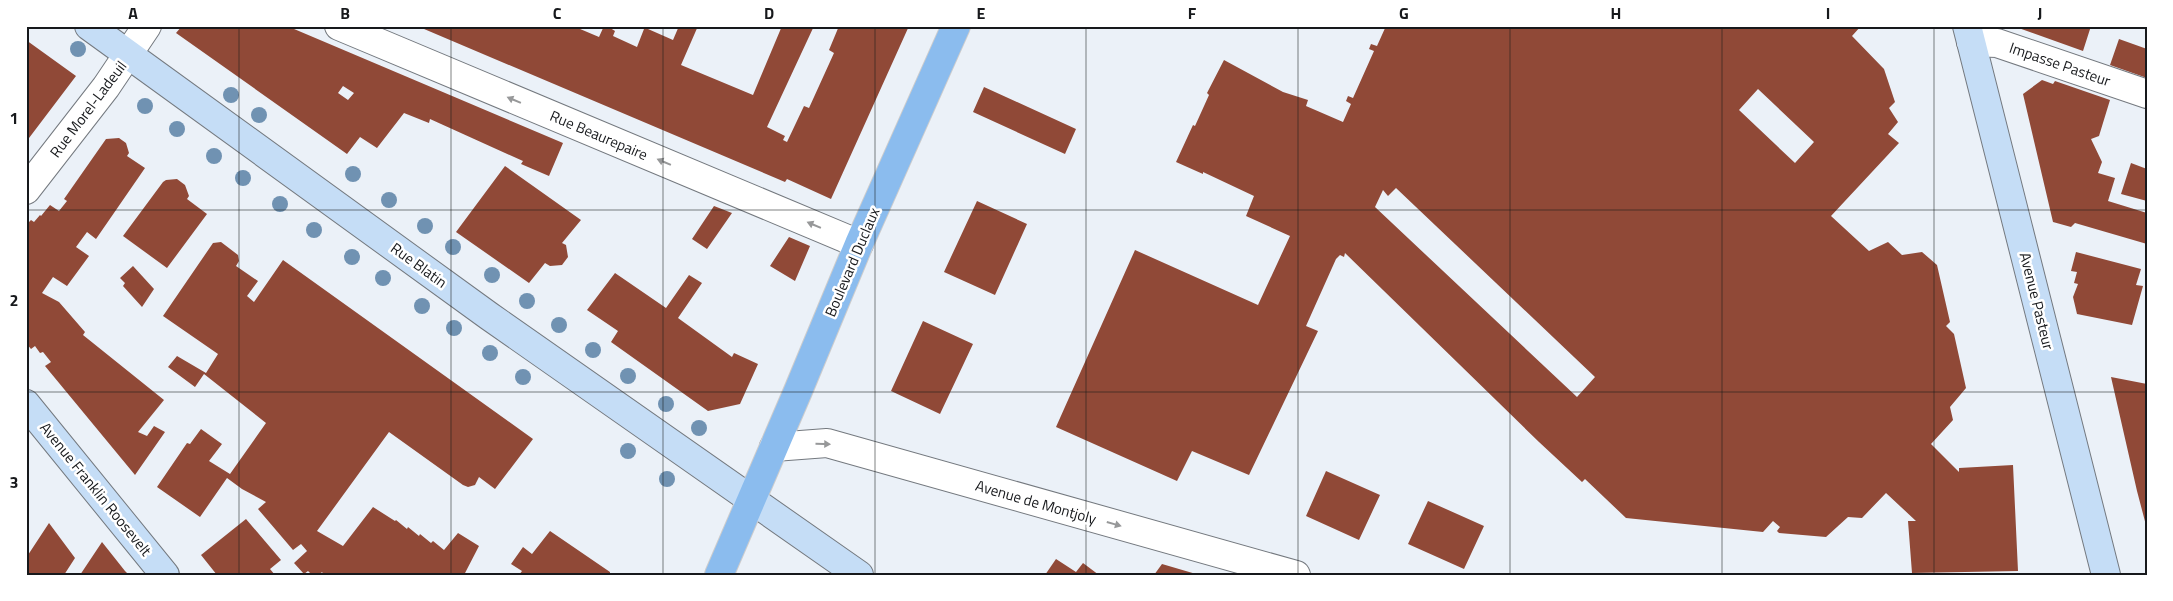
<svg xmlns="http://www.w3.org/2000/svg" width="2173" height="601" viewBox="0 0 2173 601" font-family="'Titillium Web',sans-serif">
<style>
.building{fill:#904937;fill-rule:evenodd}
.lines{fill:none;stroke-linecap:round;stroke-linejoin:round}
.street-casing{stroke:#74797f;stroke-width:30}
.secondary-casing{stroke:#74797f;stroke-width:30}
.primary-casing{stroke:#cccccd;stroke-width:30}
.street{stroke:#fff;stroke-width:28}
.secondary{stroke:#c5ddf6;stroke-width:28}
.primary{stroke:#8bbcee;stroke-width:28}
.tree{fill:#7092b2}
.oneway{fill:#979899}
.grid{fill:none;stroke:#17191c;stroke-width:1;stroke-opacity:0.55}
.labels{text-anchor:middle;dominant-baseline:central;stroke-width:5;stroke-linejoin:round;paint-order:stroke}
.street-label{font-size:15px;fill:#17191c;stroke:#fff}
.neatline{fill:none;stroke:#17191c;stroke-width:2}
.grid-label{font-size:16px;text-anchor:middle;font-weight:bold;fill:#17191c}
</style>
<rect width="100%" height="100%" fill="#ebf1f8"/>
<path class="building" d="M182,26H287L563,143L549,176L521,164L523,161L430,119L429,123L404,113L377,148L360,137L347,154L176,33ZM343,86L354,93L348,100L338,93Z
M417,26H573L599,37L604,26H607L615,31L613,36L637,47L644,29L637,26H649L648,29L673,40L679,26H698L681,65L753,95L782,26H814L767,127L785,136L783,140L787,142L804,106L809,108L834,53L829,50L839,26H909L831,199L787,179L785,182Z
M1386,26H1861L1852,36L1884,69L1895,102L1889,108L1898,122L1888,134L1899,143L1831,216L1869,251L1888,242L1902,255L1922,252L1937,265L1950,322L1946,326L1954,334L1966,388L1950,407L1953,420L1931,444L1959,472V468L2013,465L2018,571L1912,573L1908,521H1916L1886,493L1862,518L1848,517L1826,537L1779,533L1777,531L1780,527L1773,521L1763,532L1626,518L1585,479L1582,482L1539,442L1345,253L1344,257L1340,255L1336,259L1306,326L1318,331L1249,475L1192,451L1177,481L1056,427L1135,250L1258,305L1290,236L1246,216L1254,196L1203,172V174L1176,162L1193,125L1195,126L1209,95L1207,93L1224,60L1283,92L1308,100L1306,106L1343,122L1351,104L1346,101L1348,96L1353,98L1374,51L1369,49L1371,44L1377,46ZM1758,89L1814,142L1795,163L1739,110ZM1396,188L1595,377L1577,397L1375,207L1383,190L1388,196Z
M2013,26H2091L2083,51Z
M2119,39L2147,49V78L2110,65Z
M26,40L76,76L26,142Z
M2042,80L2053,84L2055,81L2110,100L2099,136L2091,139L2102,162L2098,173L2115,178L2108,201L2147,213V244L2075,223L2071,227L2053,222L2023,94Z
M984,87L1076,129L1065,154L973,112Z
M119,138L126,143L129,153L127,156L145,168L96,239L87,232L76,247L89,256L67,286L53,277L42,293L59,302L85,332L83,335L164,400L138,432L147,436L154,426L165,432L135,475L45,366L51,362L43,352L40,353L35,346L31,349L26,343V225L31,220L34,222L40,215L41,216L50,205L59,211L67,201L64,199L106,139Z
M2131,163L2147,169V201L2121,194Z
M505,166L581,220L562,243L566,245L568,257L562,265L550,266L545,263L529,283L456,232Z
M177,179L185,185L189,196L187,199L207,214L167,268L123,236L163,182L166,180Z
M977,201L1027,224L995,295L944,272Z
M714,206L732,213L707,249L692,239Z
M789,237L810,246L795,281L770,266Z
M221,242L238,255L239,261L236,266L258,281L247,296L254,302L283,260L533,439L495,489L479,477L475,485L468,487L463,485L389,432L317,531L343,546L373,507L395,521L396,520L407,529L408,527L419,536L420,534L431,543L433,541L444,550L458,533L479,546L464,575H324L322,572L319,575H312L308,571L304,574L294,563L307,551L301,544L293,550L258,509L266,502L242,489L227,478L200,517L157,487L187,443L190,444L201,429L222,444L209,461L230,474L266,423L204,374L195,387L168,367L177,356L206,373L218,354L163,316L213,243Z
M2076,252L2141,269L2136,285L2143,286L2132,325L2077,314L2073,297L2078,284L2074,283L2077,272L2071,271Z
M133,266L154,289L142,307L123,286L125,283L120,278Z
M615,273L666,308L689,275L702,283L678,318L732,357L734,353L758,364L740,404L708,411L611,342L618,331L587,310Z
M923,321L973,344L940,414L891,391Z
M2111,377L2147,384V529L2137,491Z
M1326,471L1380,495L1359,540L1306,516Z
M1428,501L1484,526L1464,569L1408,544Z
M246,519L281,560L270,569L275,575H217L201,555Z
M49,523L75,558L64,575H26V558Z
M550,531L610,572V575H519L522,571L511,564L523,547L532,554Z
M102,542L125,571L129,575H80Z
M1056,559L1076,572L1083,563L1099,575H1045Z
M1162,564L1196,574V575H1154Z"/>
<g class="lines">
<g class="street-casing">
<path id="street" d="M339,26L859,244
M1971,42L1997,43L2147,94
M26,190L106,87L147,26
M774,447L827,443L1296,575"/>
</g>
<g class="secondary-casing">
<path id="secondary" d="M89,26L489,316L859,575
M1967,26L2106,575
M26,404L165,575"/>
</g>
<g class="primary-casing">
<path id="primary" d="M719,575L798,391L859,244L956,26"/>
</g>
<use href="#street" class="street"/>
<use href="#secondary" class="secondary"/>
<use href="#primary" class="primary"/>
</g>
<g class="tree">
<circle cx="78" cy="49" r="8"/>
<circle cx="231" cy="95" r="8"/>
<circle cx="145" cy="106" r="8"/>
<circle cx="259" cy="115" r="8"/>
<circle cx="177" cy="129" r="8"/>
<circle cx="214" cy="156" r="8"/>
<circle cx="353" cy="174" r="8"/>
<circle cx="243" cy="178" r="8"/>
<circle cx="389" cy="200" r="8"/>
<circle cx="280" cy="204" r="8"/>
<circle cx="425" cy="226" r="8"/>
<circle cx="314" cy="230" r="8"/>
<circle cx="453" cy="247" r="8"/>
<circle cx="352" cy="257" r="8"/>
<circle cx="492" cy="275" r="8"/>
<circle cx="383" cy="278" r="8"/>
<circle cx="527" cy="301" r="8"/>
<circle cx="422" cy="306" r="8"/>
<circle cx="559" cy="325" r="8"/>
<circle cx="454" cy="328" r="8"/>
<circle cx="593" cy="350" r="8"/>
<circle cx="490" cy="353" r="8"/>
<circle cx="628" cy="376" r="8"/>
<circle cx="523" cy="377" r="8"/>
<circle cx="666" cy="404" r="8"/>
<circle cx="699" cy="428" r="8"/>
<circle cx="628" cy="451" r="8"/>
<circle cx="667" cy="479" r="8"/>
</g>
<defs><path id="oneway-solid" d="M-6-.8H1V-3.2L6.5 0L1 3.2V.8H-6Z" transform="scale(1.25)"/></defs>
<g class="oneway">
<use href="#oneway-solid" transform="translate(514 100) rotate(-157)"/>
<use href="#oneway-solid" transform="translate(664 162) rotate(-157)"/>
<use href="#oneway-solid" transform="translate(814 225) rotate(-157)"/>
<use href="#oneway-solid" transform="translate(823 444) rotate(1)"/>
<use href="#oneway-solid" transform="translate(1114 524) rotate(16)"/>
</g>
<path class="grid" d="M239,26V575M451,26V575M663,26V575M875,26V575M1086,26V575M1298,26V575M1510,26V575M1722,26V575M1934,26V575M26,210H2147M26,392H2147"/>
<g class="labels">
<g class="street-label">
<text transform="translate(2060 64) rotate(19)">Impasse Pasteur</text>
<text transform="translate(88 109) rotate(-53)">Rue Morel-Ladeuil</text>
<text transform="translate(599 135) rotate(23)">Rue Beaurepaire</text>
<text transform="translate(852 262) rotate(-67)">Boulevard Duclaux</text>
<text transform="translate(419 265) rotate(36)">Rue Blatin</text>
<text transform="translate(2037 301) rotate(76)">Avenue Pasteur</text>
<text transform="translate(96 489) rotate(51)">Avenue Franklin Roosevelt</text>
<text transform="translate(1036 502) rotate(16)">Avenue de Montjoly</text>
</g>
</g>
<rect width="2173" height="601" fill="none" stroke="#ffffff" stroke-width="55"/>
<rect x="28" y="28" width="2118" height="546" class="neatline"/>
<g class="grid-label">
<text x="133" y="19">A</text>
<text x="345" y="19">B</text>
<text x="557" y="19">C</text>
<text x="769" y="19">D</text>
<text x="981" y="19">E</text>
<text x="1192" y="19">F</text>
<text x="1404" y="19">G</text>
<text x="1616" y="19">H</text>
<text x="1828" y="19">I</text>
<text x="2040" y="19">J</text>
<text x="14" y="124">1</text>
<text x="14" y="306">2</text>
<text x="14" y="488">3</text>
</g>
</svg>
